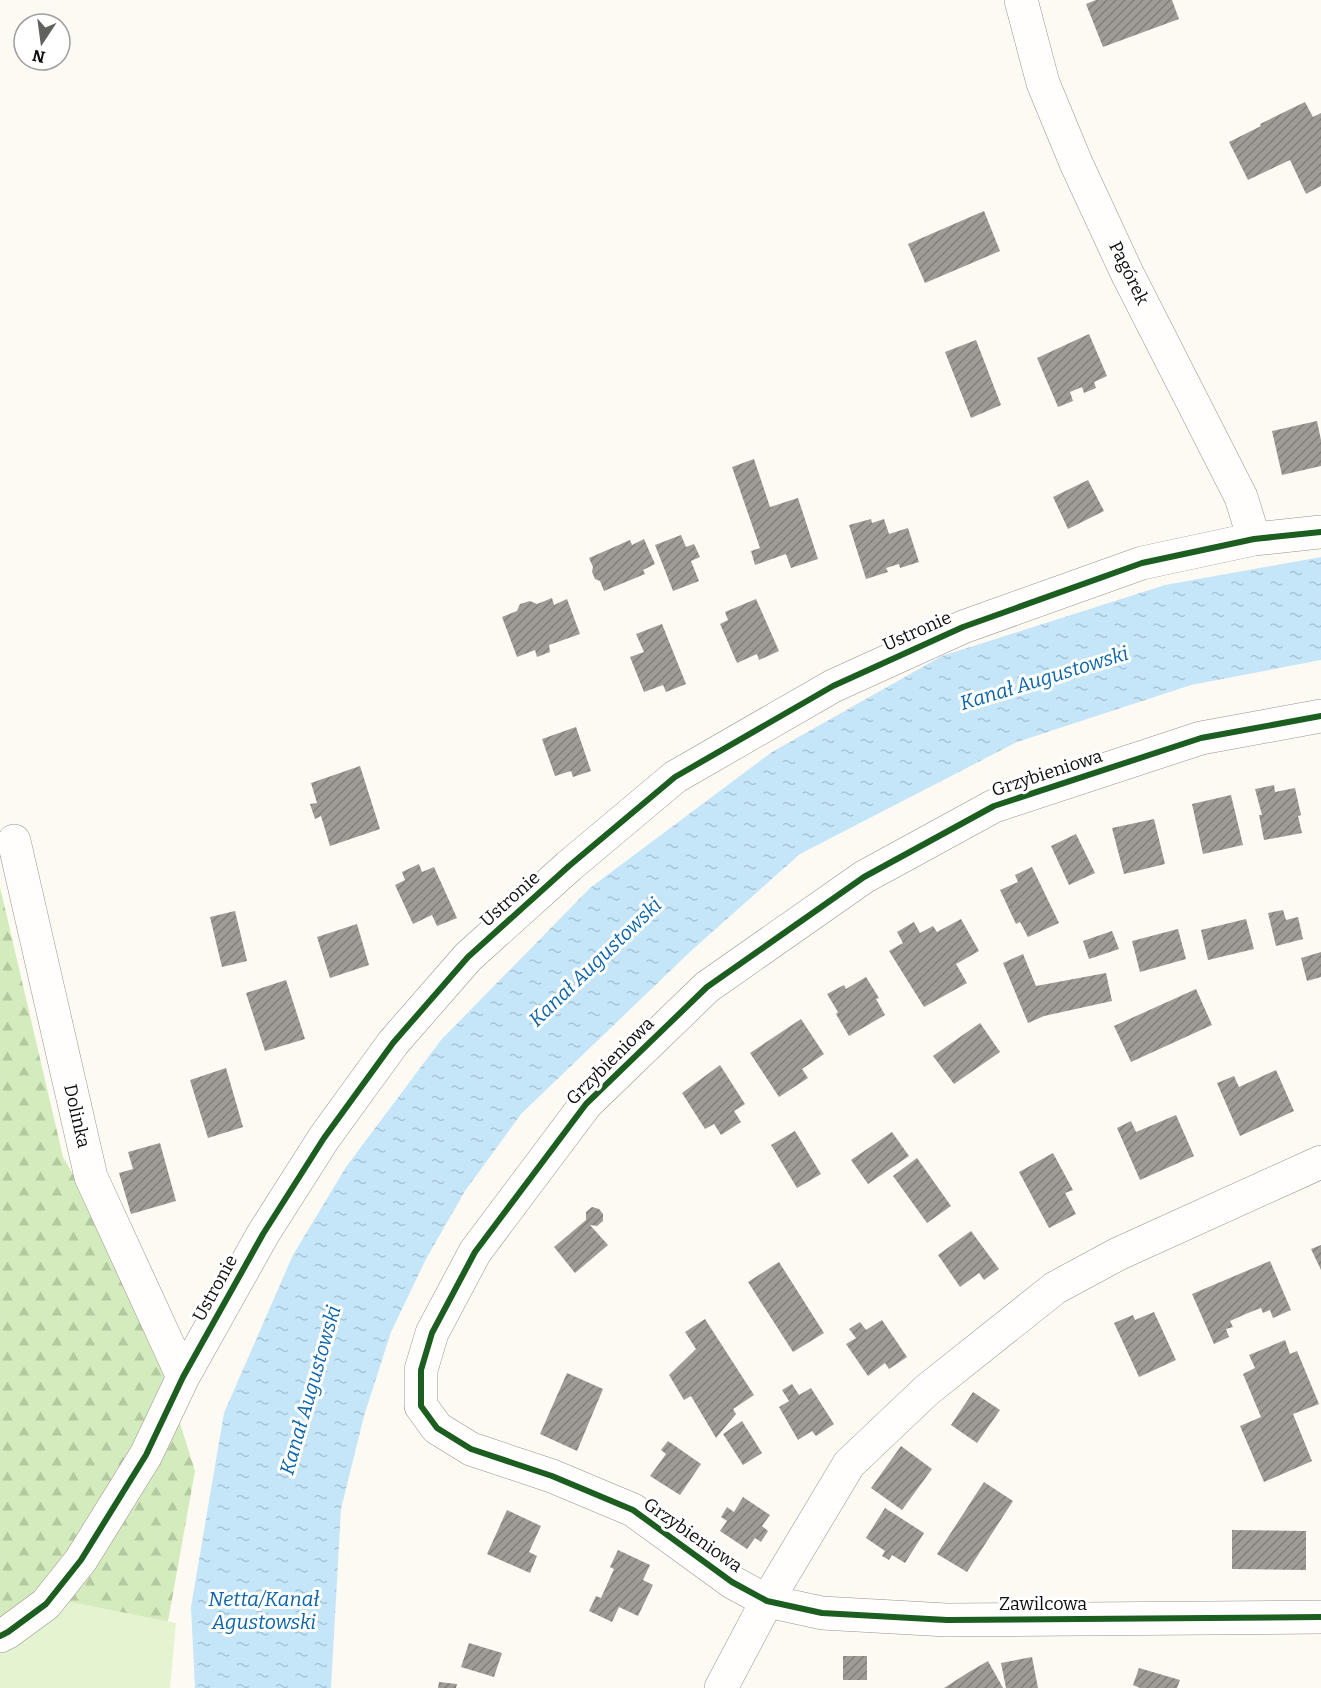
<svg xmlns="http://www.w3.org/2000/svg" width="1321" height="1688" viewBox="0 0 1321 1688" font-family="Bitter,serif">
<style>
.forest{fill:url(#forest-firs)}
.park{fill:#e4f3d0}
.water{fill:url(#water-ripples)}
.building{fill:url(#building-hatch)}
.lines{fill:none;stroke-linecap:round;stroke-linejoin:round}
.minor-casing{stroke:#959491;stroke-width:34}
.minor{stroke:#fffefd;stroke-width:33}
.cycleway-casing{stroke:#fff;stroke-width:10}
.cycleway{stroke:#1b5e20;stroke-width:6}
.labels{text-anchor:middle;dominant-baseline:central;stroke-width:6;stroke-linejoin:round;paint-order:stroke}
.street-label{font-size:18px;fill:#0e0e0e;stroke:#fff}
.water-label{font-size:20px;font-style:italic;fill:#0b64ac;stroke:#fff}
</style>
<defs>
<pattern id="forest-firs" width="22" height="20" patternUnits="userSpaceOnUse" patternTransform="scale(1.5)"><rect width="22" height="20" fill="#d4ecbd"/><path d="M5 1l3.5 6h-7zM16 11l3.5 6h-7z" fill="#b5c9a1"/></pattern>
<pattern id="water-ripples" width="26" height="14" patternUnits="userSpaceOnUse" patternTransform="scale(1.5)"><rect width="26" height="14" fill="#c5e6f9"/><path d="M2 4q2-2 4 0t4 0M15 11q2-2 4 0t4 0" fill="none" stroke="#a8c4d4"/></pattern>
<pattern id="building-hatch" width="6" height="6" patternUnits="userSpaceOnUse" patternTransform="scale(1.5)"><rect width="6" height="6" fill="#9f9c98"/><path d="M-1 1l2-2M0 6l6-6M5 7l2-2" fill="none" stroke="#807e7a"/></pattern>
</defs>
<rect width="100%" height="100%" fill="#fcfaf2"/>
<path class="forest" d="M0,887L63,1157L136,1282L195,1471L169,1616L154,1688L0,1622Z"/>
<path class="park" d="M66,1601L176,1623L170,1688H0V1639Z"/>
<path class="water" d="M1321,557V660L1191,685L1017,742L800,854L692,950L521,1114L465,1191L426,1259L391,1332L364,1416L341,1509L331,1688H195L191,1607L224,1413L293,1255L346,1167L441,1040L590,888L772,752L942,656L1165,585Z"/>
<path class="building" d="M1096,0H1172L1179,19L1103,47L1086,4Z
M1305,102L1313,117L1321,113V186L1306,194L1290,160L1248,180L1229,142L1261,126L1260,124Z
M984,211L1000,251L925,283L908,244Z
M1089,334L1107,376L1094,382L1096,388L1084,393L1082,387L1070,392L1073,401L1058,407L1037,358Z
M976,340L1001,405L971,418L945,352Z
M1317,421L1321,440V466L1282,475L1272,431Z
M754,459L770,507L798,498L818,559L791,568L786,554L755,565L751,551L760,548L732,467Z
M1088,480L1104,511L1068,529L1053,497Z
M871,519L872,523L884,519L889,534L908,528L919,562L900,568L899,564L886,568L888,572L866,579L849,525Z
M681,535L686,547L694,544L700,557L691,561L699,581L673,591L655,545Z
M644,539L655,564L643,570L645,574L604,591L600,581L595,579L592,572L593,567L589,558L630,540L632,545Z
M552,598L554,605L567,599L580,634L549,645L550,652L537,657L535,650L517,657L502,617L517,611L520,604L530,601L537,604Z
M756,599L779,651L759,660L757,654L737,663L720,624L728,620L725,612Z
M662,624L686,684L666,692L663,685L644,692L630,657L644,652L636,634Z
M576,727L591,771L573,777L571,771L555,776L542,739Z
M360,766L380,829L330,846L321,816L315,819L310,804L317,803L311,783Z
M1274,785L1275,792L1295,788L1301,815L1298,816L1302,833L1264,840L1259,815H1262L1255,789Z
M1231,795L1243,845L1203,854L1192,804Z
M1154,819L1165,864L1124,874L1112,828Z
M1076,834L1095,873L1069,885L1051,846Z
M419,864L422,872L434,867L457,918L437,926L432,915L413,924L395,885L405,880L402,872Z
M1032,867L1059,923L1028,937L1020,922L1016,924L1000,890L1018,882L1015,875Z
M1283,910L1286,920L1298,917L1303,939L1276,946L1268,913Z
M235,911L247,961L222,967L210,917Z
M961,919L979,951L956,964L967,983L924,1007L889,951L903,943L897,932L914,922L920,933L933,926L937,932Z
M1246,919L1254,949L1208,960L1201,930Z
M357,924L369,965L330,978L317,937Z
M1178,929L1186,959L1140,972L1132,941Z
M1112,931L1119,949L1089,959L1083,941Z
M1321,952V977L1307,981L1301,958Z
M1023,954L1036,986L1106,973L1112,1001L1044,1016L1028,1023L1003,963Z
M866,977L879,998L876,999L885,1015L849,1036L836,1014L838,1012L827,994L844,985L846,989Z
M286,980L305,1039L265,1051L246,993Z
M1196,989L1212,1025L1131,1062L1114,1026Z
M801,1019L824,1054L802,1069L808,1078L779,1097L750,1053Z
M980,1023L1000,1052L954,1084L933,1056Z
M720,1065L745,1104L734,1111L741,1122L721,1135L714,1124L705,1129L682,1093Z
M226,1068L243,1127L208,1138L190,1080Z
M1276,1070L1294,1111L1240,1136L1217,1083L1234,1076L1239,1087Z
M1176,1115L1194,1156L1140,1180L1117,1128L1131,1121L1136,1132Z
M795,1131L821,1174L797,1188L771,1145Z
M892,1132L909,1156L868,1184L851,1160Z
M160,1143L176,1201L131,1214L119,1173L133,1169L128,1152Z
M1053,1153L1073,1190L1065,1193L1076,1214L1049,1228L1019,1172Z
M917,1158L951,1206L927,1223L893,1176Z
M592,1207L599,1209L603,1214V1221L597,1226L590,1225L608,1245L575,1273L554,1247L586,1220V1212Z
M971,1231L999,1269L984,1280L979,1273L960,1287L938,1255Z
M1321,1245V1270L1311,1249Z
M1270,1261L1291,1310L1273,1318L1270,1310L1263,1313L1261,1308L1248,1313L1230,1321L1233,1327L1226,1329L1229,1337L1214,1344L1192,1294Z
M779,1262L824,1333L793,1352L748,1282Z
M1154,1312L1176,1360L1139,1377L1114,1323L1133,1315L1135,1320Z
M705,1319L754,1395L733,1409L736,1414L716,1438L691,1396L684,1400L669,1375L696,1349L685,1332Z
M882,1320L907,1357L889,1369L885,1363L868,1376L846,1344L856,1338L849,1329L860,1322L866,1330Z
M1285,1340L1290,1354L1297,1351L1319,1404L1293,1414L1312,1461L1264,1482L1240,1426L1261,1417L1243,1374L1255,1368L1249,1355Z
M567,1373L603,1389L577,1451L540,1434Z
M792,1384L799,1395L811,1388L834,1424L816,1436L812,1431L798,1440L779,1407L789,1401L782,1390Z
M973,1392L1000,1410L977,1443L951,1425Z
M742,1421L762,1453L743,1465L723,1434Z
M668,1441L701,1464L680,1495L650,1476L666,1454L661,1450Z
M901,1446L932,1469L902,1510L871,1488Z
M984,1482L1013,1501L967,1572L937,1554Z
M743,1497L770,1515L762,1526L768,1531L761,1542L755,1538L747,1549L720,1531L727,1521L721,1517L727,1507L734,1512Z
M885,1508L924,1533L905,1563L892,1555L889,1560L882,1556L885,1551L866,1538Z
M507,1510L541,1526L529,1552L537,1556L530,1573L487,1554Z
M1232,1530L1306,1531V1570L1232,1569Z
M618,1550L650,1565L643,1580L653,1585L638,1616L619,1607L612,1622L589,1611L596,1596L601,1598L614,1569L610,1567Z
M469,1643L502,1653L494,1677L461,1667Z
M843,1656H867V1680H843Z
M1032,1657L1038,1688H1006L1001,1663Z
M988,1661L1003,1688H944L969,1672Z
M1139,1668L1180,1680L1177,1688H1140L1133,1685Z
M439,1682L457,1684L456,1688H438Z"/>
<g class="lines">
<g class="minor-casing">
<path id="minor" d="M1021,0L1043,83L1076,163L1127,273L1241,497L1254,539
M1321,716L1201,738L994,806L864,877L707,987L586,1104L475,1252L432,1333L421,1370V1406L437,1428L471,1449L552,1476L633,1510L732,1582L767,1601L822,1613L947,1620L1321,1617
M14,841L91,1177L183,1377
M0,1636L8,1632L46,1604L81,1560L146,1455L183,1377L263,1234L324,1138L393,1043L468,957L569,866L675,777L833,686L963,627L1142,563L1254,539L1321,532
M721,1688L767,1601L849,1464L927,1390L1055,1288L1118,1254L1321,1162"/>
</g>
<use href="#minor" class="minor"/>
<g class="cycleway-casing">
<path id="cycleway" d="M1321,716L1201,738L994,806L864,877L707,987L586,1104L475,1252L432,1333L421,1370V1406L437,1428L471,1449L552,1476L633,1510L732,1582L767,1601L822,1613L947,1620L1321,1617
M0,1636L8,1632L46,1604L81,1560L146,1455L183,1377L263,1234L324,1138L393,1043L468,957L569,866L675,777L833,686L963,627L1142,563L1254,539L1321,532"/>
</g>
<use href="#cycleway" class="cycleway"/>
</g>
<g class="labels">
<g class="street-label">
<text transform="translate(1129 273) rotate(64)">Pagórek</text>
<text transform="translate(917 631) rotate(-24)">Ustronie</text>
<text transform="translate(1047 773) rotate(-18)">Grzybieniowa</text>
<text transform="translate(510 899) rotate(-42)">Ustronie</text>
<text transform="translate(610 1061) rotate(-45)">Grzybieniowa</text>
<text transform="translate(77 1116) rotate(77)">Dolinka</text>
<text transform="translate(215 1288) rotate(-61)">Ustronie</text>
<text transform="translate(693 1535) rotate(35)">Grzybieniowa</text>
<text x="1043" y="1604">Zawilcowa</text>
</g>
<g class="water-label">
<text transform="translate(1044 678) rotate(-17)">Kanał Augustowski</text>
<text transform="translate(595 962) rotate(-44)">Kanał Augustowski</text>
<text transform="translate(310 1390) rotate(-74)">Kanał Augustowski</text>
<text x="264" y="1599">Netta/Kanał<tspan x="264" dy="23">Agustowski</tspan></text>
</g>
</g>
<g transform="translate(42 42) rotate(193)"><circle r="28" fill="#ffffff" stroke="#9f9f9f" stroke-width="1.5"/>
<path d="M0-4.5L10 22L0 15L-10 22Z" fill="#61615e"/>
<text y="-9" font-size="16" font-weight="bold" text-anchor="middle" fill="#0e0e0e">N</text>
</g>
</svg>
